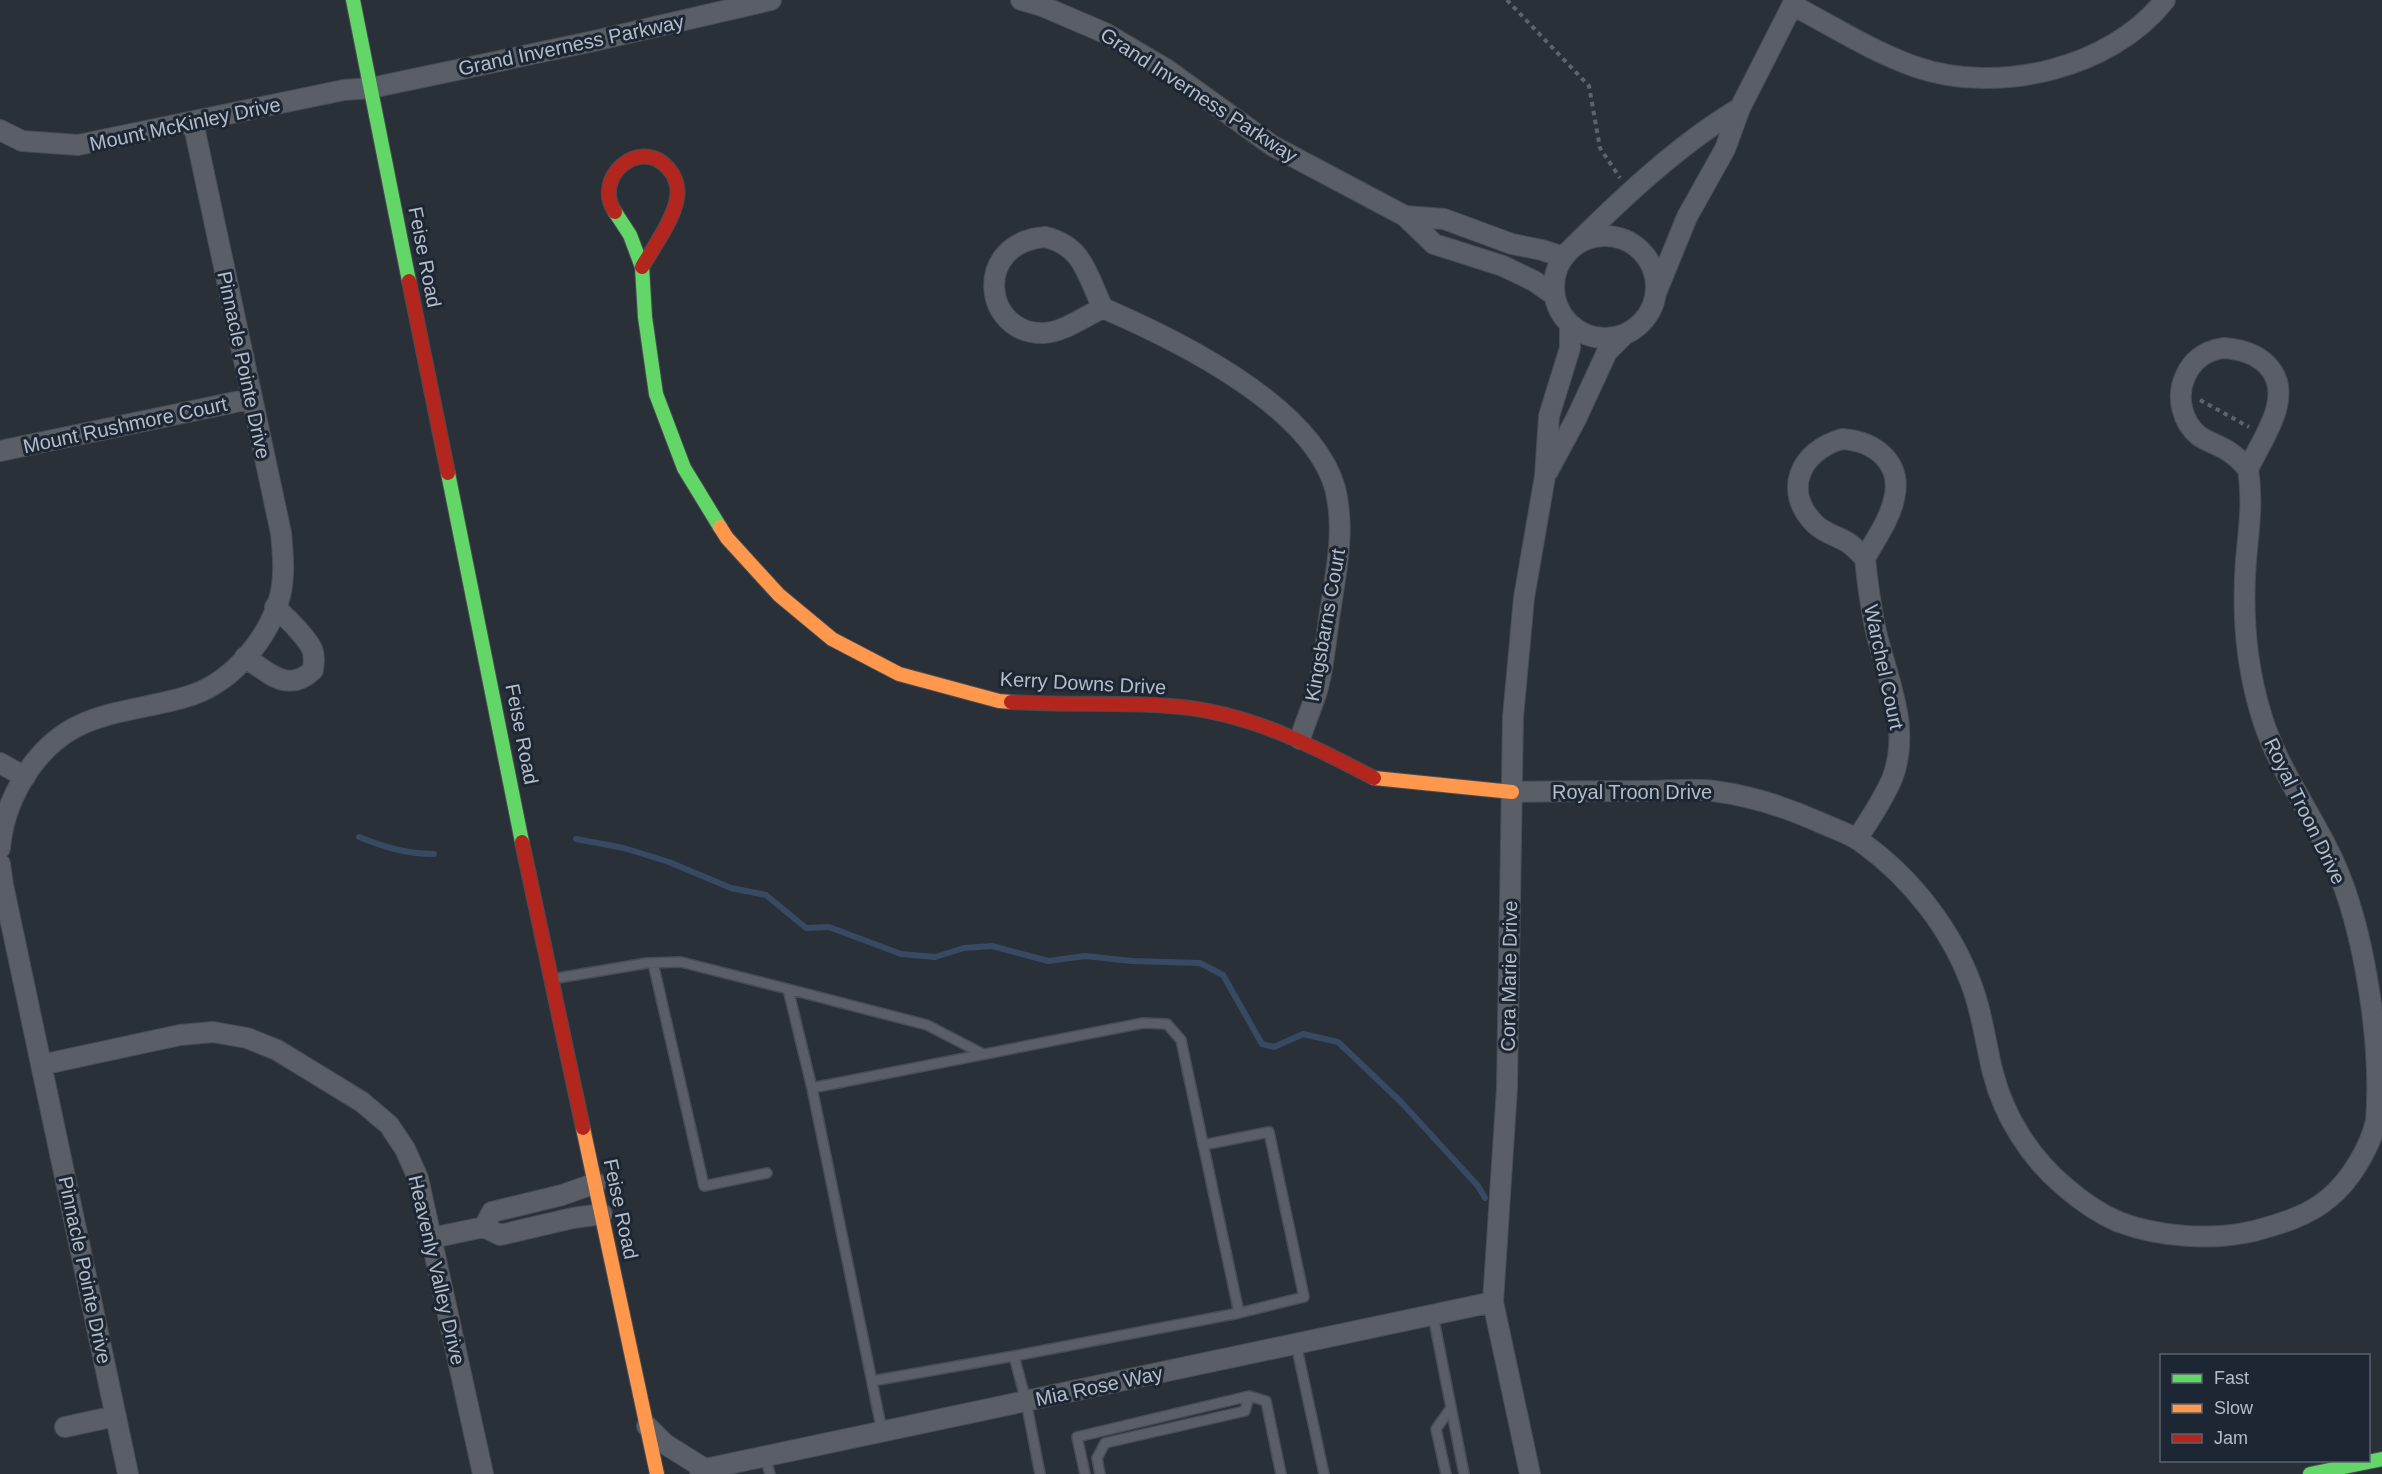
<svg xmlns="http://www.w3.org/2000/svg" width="2382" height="1474" viewBox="0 0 2382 1474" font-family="Helvetica,sans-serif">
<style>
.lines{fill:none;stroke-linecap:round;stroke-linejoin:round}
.stream{stroke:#384963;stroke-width:6}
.lane-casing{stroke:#484c53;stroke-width:12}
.street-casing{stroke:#484c53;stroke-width:22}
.fast-casing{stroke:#484c53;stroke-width:16}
.slow-casing{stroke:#484c53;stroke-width:16}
.jam-casing{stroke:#484c53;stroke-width:16}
.path{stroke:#5d636a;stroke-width:4;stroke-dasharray:4.5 4.5;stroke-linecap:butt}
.lane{stroke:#5a5e66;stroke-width:9}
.street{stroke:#5a5e66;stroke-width:20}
.fast{stroke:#63d668;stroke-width:14}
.slow{stroke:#ff974d;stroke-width:14}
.jam{stroke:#b3261e;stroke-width:14}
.labels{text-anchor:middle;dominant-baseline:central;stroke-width:6;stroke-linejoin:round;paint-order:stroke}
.street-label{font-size:20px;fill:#b4bcc9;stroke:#1d2633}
</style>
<rect width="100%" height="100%" fill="#2a3038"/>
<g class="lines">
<path class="stream" d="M359,837C384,847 407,854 434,854
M576,839L624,848L669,862L731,888L766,895L806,928L829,927L901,954L935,957L964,948L992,946L1048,961L1085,956L1132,961L1200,963L1223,975L1262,1044L1274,1047L1303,1034L1338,1042L1401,1102L1478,1186L1485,1198"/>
<g class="lane-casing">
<path id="lane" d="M653,963L704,1186L767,1173
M552,979L647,963L681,962L788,989
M812,1088L788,989L927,1025L983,1054
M1203,1145L1269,1132L1304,1297L1239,1313
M1433,1315L1464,1474
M1296,1344L1324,1474
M872,1381L1014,1356
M882,1431L812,1088L1143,1023L1167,1024L1181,1040L1239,1313L1014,1356L1026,1401L1040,1474
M765,1456L770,1474
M1085,1474L1077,1437L1249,1396L1266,1401L1281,1474
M1100,1474L1097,1458L1105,1443L1245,1411L1249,1396
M1446,1474L1436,1429L1451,1408"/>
</g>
<g class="street-casing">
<path id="street" d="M1021,0L1042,6L1105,33L1166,69L1273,146L1405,216L1434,244L1503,266L1534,281L1554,295
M1794,6C1834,27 1873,52 1916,67C1997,95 2111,69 2165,0
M1740,108L1795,0
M0,130L22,141L78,145L344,90L371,88L594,41L771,0
M1405,216L1444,219L1512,244L1542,250L1563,257
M1554 287a51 51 0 1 1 102 0a51 51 0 1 1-102 0Z
M1045,237C1084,246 1087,276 1103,308C1085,316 1064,332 1044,333C983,335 972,243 1045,237Z
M1570,250C1620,200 1679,144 1740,108L1725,149L1687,217L1656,293
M1103,308C1177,340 1311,405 1335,488C1345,528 1337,566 1331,606C1326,634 1325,664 1317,691C1312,707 1305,723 1300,739
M2223,348C2259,350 2287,371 2276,410C2270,431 2257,450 2248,469C2242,462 2236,456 2228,451C2219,445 2208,442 2199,436C2182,422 2176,397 2185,377C2192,360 2205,351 2223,348Z
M1842,439C1875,441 1903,463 1894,499C1890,519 1875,540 1865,558C1859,553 1854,546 1847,542C1837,536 1824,533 1815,524C1782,491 1800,451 1842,439Z
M0,451L250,399
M1548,471L1576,419L1607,352L1624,335
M245,657C269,673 288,694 313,670C314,662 315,654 311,647C303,633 287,618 275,607
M0,763L25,777
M1512,792C1558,791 1604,791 1650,791C1670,791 1693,788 1714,791C1750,796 1786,807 1819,822C1832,828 1848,833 1860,841C1912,878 1954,932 1974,992C1983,1018 1986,1046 1993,1073C2004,1116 2030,1158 2065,1187C2080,1200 2100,1214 2119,1222C2159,1237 2212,1241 2254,1231C2280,1224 2308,1216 2329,1198C2350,1181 2370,1148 2376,1121C2382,1046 2365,931 2334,862C2311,812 2277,768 2261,714C2246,665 2242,612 2246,560C2249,529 2253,500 2248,469
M1857,839C1870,819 1883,800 1892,779C1913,725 1884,674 1874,622C1870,601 1867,579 1865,558
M0,848C4,802 32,751 74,728C110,709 153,708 192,695C233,681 269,638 280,596C285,576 283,554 281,533L193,122
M0,864L3,885L128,1474
M41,1065L180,1035L213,1032L247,1038L277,1050L362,1102L389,1125L405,1149L418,1178L483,1474
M484,1227L492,1212L562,1195L596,1183
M432,1238L484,1227L500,1235L573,1218L602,1214
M647,1426L665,1444L705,1469
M65,1427L116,1416
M700,1474L705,1469L1493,1302
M1530,1474L1493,1302L1507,1088L1513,717L1524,598L1545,476L1549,416L1570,348V325"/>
</g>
<g class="fast-casing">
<path id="fast" d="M353,0L409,281
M615,212L630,235L642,267L645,317L656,394L684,468L720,527
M448,473L522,842
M2310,1474L2382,1459"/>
</g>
<g class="slow-casing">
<path id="slow" d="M720,527L727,538L779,595L832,639L899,674L999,701L1011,702
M1374,778L1512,792
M583,1128L657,1474"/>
</g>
<g class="jam-casing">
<path id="jam" d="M615,212C592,178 639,136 668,168C675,176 679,187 677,198C674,219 653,248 642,267
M409,281L448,473
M1011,702C1067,706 1124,701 1181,707C1251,714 1313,746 1374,778
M522,842L583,1128"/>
</g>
<path class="path" d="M1507,0L1589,86L1600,148L1620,178
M2200,400L2249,427"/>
<use href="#lane" class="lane"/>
<use href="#street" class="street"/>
<use href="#fast" class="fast"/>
<use href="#slow" class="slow"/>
<use href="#jam" class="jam"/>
</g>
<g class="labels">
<g class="street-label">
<text transform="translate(571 45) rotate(-12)">Grand Inverness Parkway</text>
<text transform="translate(1199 95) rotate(33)">Grand Inverness Parkway</text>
<text transform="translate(185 124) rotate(-12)">Mount McKinley Drive</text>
<text transform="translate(425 257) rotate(79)">Feise Road</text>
<text transform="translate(244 365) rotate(78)">Pinnacle Pointe Drive</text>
<text transform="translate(125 425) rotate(-12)">Mount Rushmore Court</text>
<text transform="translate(1325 625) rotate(-80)">Kingsbarns Court</text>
<text transform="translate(1884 667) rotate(78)">Warchel Court</text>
<text transform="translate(1083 683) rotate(3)">Kerry Downs Drive</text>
<text transform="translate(522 734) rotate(79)">Feise Road</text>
<text x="1632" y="792">Royal Troon Drive</text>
<text transform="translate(2305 811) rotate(64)">Royal Troon Drive</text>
<text transform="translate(1509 976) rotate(-89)">Cora Marie Drive</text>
<text transform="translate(621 1209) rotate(78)">Feise Road</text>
<text transform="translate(85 1270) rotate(78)">Pinnacle Pointe Drive</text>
<text transform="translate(437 1270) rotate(77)">Heavenly Valley Drive</text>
<text transform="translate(1099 1386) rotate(-12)">Mia Rose Way</text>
</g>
</g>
<rect x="2160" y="1354" width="210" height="108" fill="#1d2633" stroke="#59626f" stroke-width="1.5"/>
<rect x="2172" y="1374" width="30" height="9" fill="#63d668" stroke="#59626f" stroke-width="1.5"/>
<text x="2214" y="1384" font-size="18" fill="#b4bcc9">Fast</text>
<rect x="2172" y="1404" width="30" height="9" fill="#ff974d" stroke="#59626f" stroke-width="1.5"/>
<text x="2214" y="1414" font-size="18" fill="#b4bcc9">Slow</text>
<rect x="2172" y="1434" width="30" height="9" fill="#b3261e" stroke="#59626f" stroke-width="1.5"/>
<text x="2214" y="1444" font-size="18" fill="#b4bcc9">Jam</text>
</svg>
